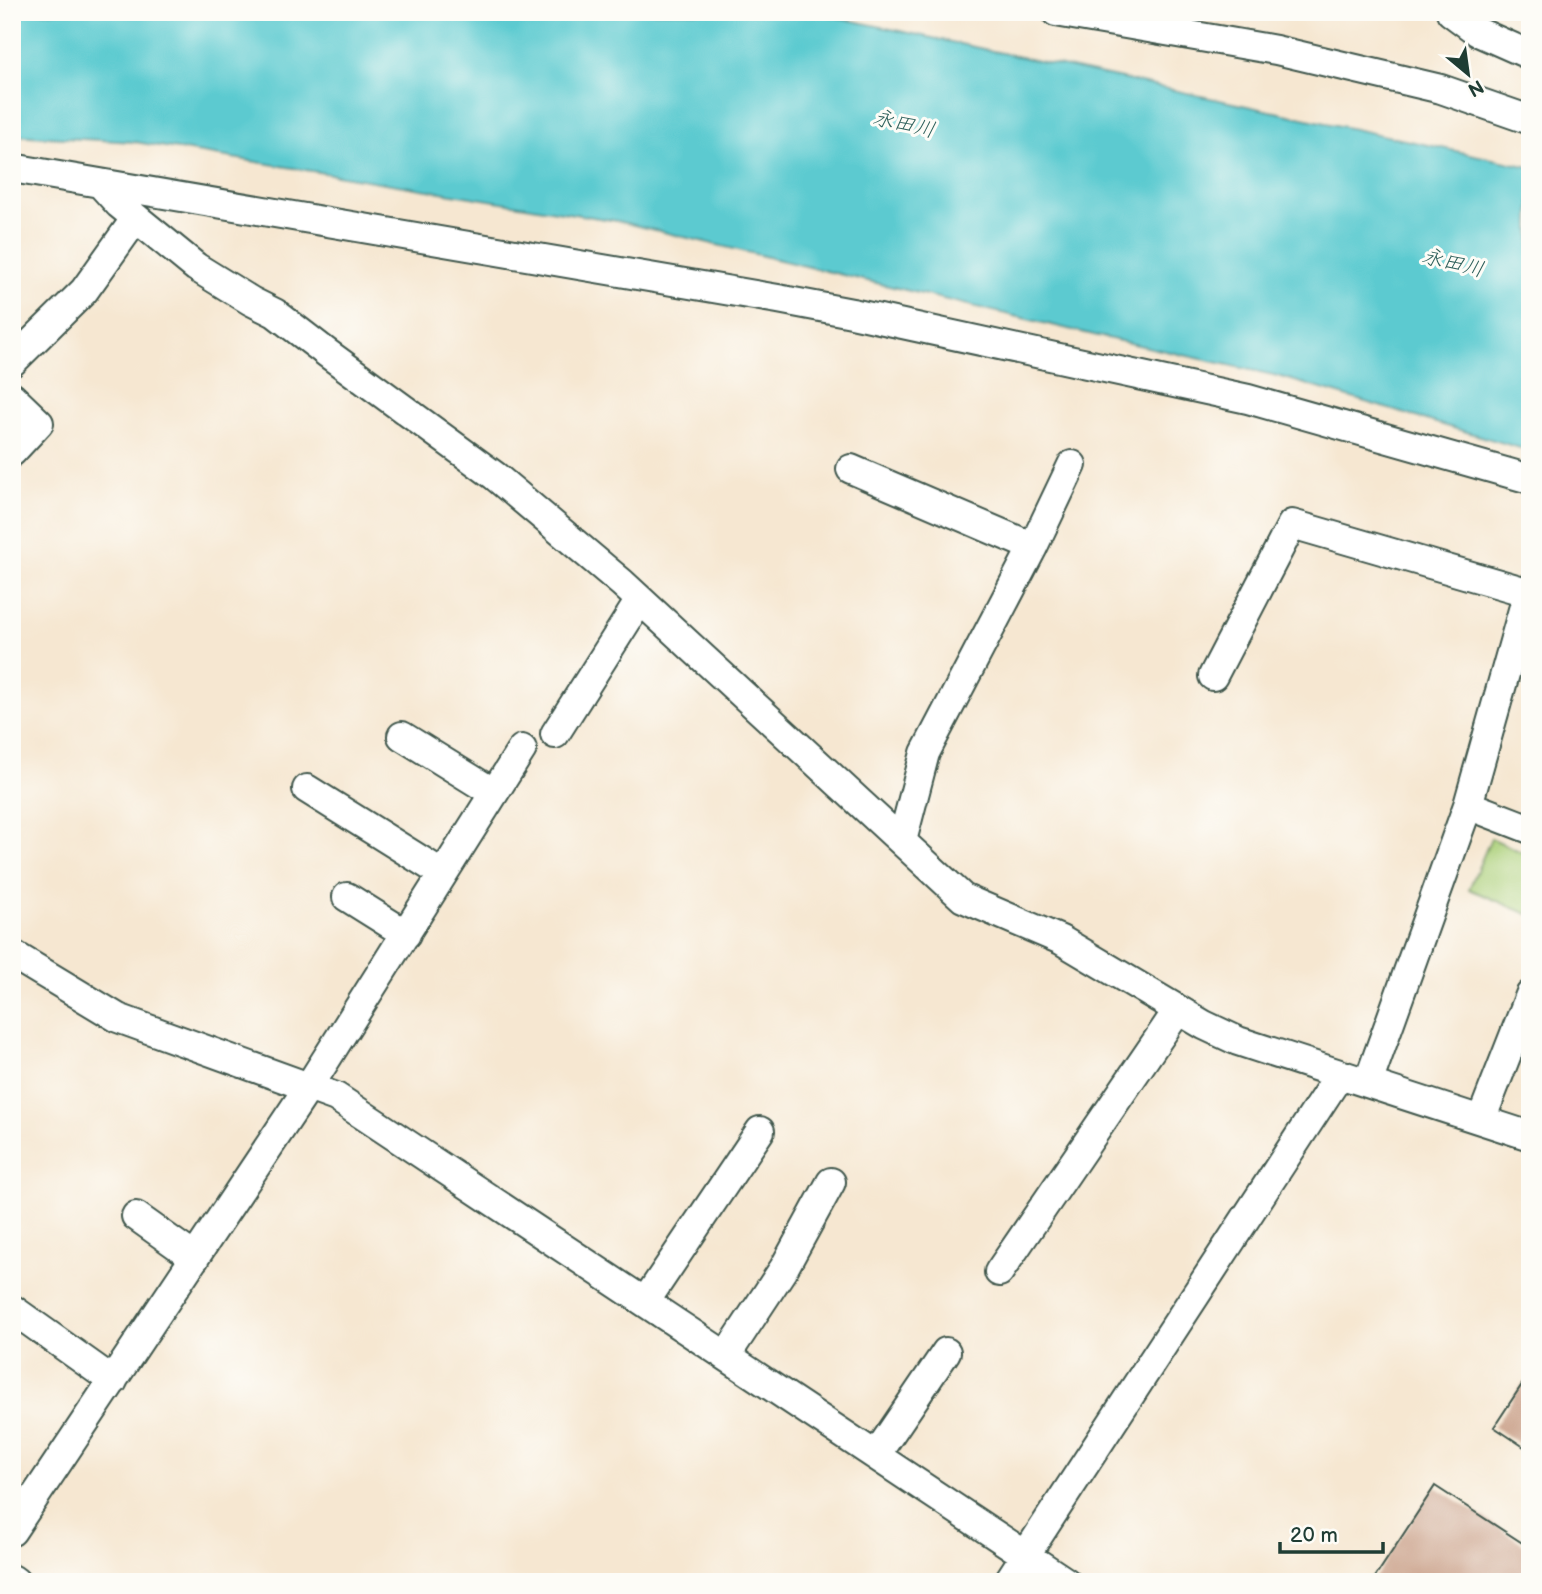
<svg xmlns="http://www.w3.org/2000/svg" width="1542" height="1594" viewBox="0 0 1542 1594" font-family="'Balsamiq Sans','Klee One',sans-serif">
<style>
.green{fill:#acd07a;stroke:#668657;stroke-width:2}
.water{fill:#5ccad0;stroke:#3e8482;stroke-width:2}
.building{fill:#c99f87}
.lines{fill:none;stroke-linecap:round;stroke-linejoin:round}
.minor-casing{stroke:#3f564c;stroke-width:32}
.minor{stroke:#fff;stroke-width:28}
.labels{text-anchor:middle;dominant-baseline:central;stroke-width:6;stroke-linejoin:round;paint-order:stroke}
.water-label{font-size:21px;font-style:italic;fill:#2e605b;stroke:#fdfcf7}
</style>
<rect width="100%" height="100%" fill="#fdfcf7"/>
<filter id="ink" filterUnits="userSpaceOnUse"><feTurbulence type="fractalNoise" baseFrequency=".0143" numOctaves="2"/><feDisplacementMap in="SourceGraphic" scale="14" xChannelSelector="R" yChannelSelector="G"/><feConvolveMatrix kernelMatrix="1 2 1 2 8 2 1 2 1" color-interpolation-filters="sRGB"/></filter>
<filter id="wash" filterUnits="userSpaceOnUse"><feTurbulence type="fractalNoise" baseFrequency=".00686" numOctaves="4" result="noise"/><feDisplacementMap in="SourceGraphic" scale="28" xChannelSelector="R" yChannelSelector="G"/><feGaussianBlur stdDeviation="1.57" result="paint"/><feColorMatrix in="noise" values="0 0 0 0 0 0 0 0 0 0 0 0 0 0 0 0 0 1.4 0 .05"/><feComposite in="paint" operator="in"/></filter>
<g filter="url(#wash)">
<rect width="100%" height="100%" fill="#f6e7d1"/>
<path class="green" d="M1491,838L1530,856V915L1469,889Z"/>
<path class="water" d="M12,12H812L1530,167V451L1278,376L1102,337L617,221L135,142L12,135Z"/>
<g id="blocks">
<path class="building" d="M1523,1383L1530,1388V1451L1494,1427Z
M1435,1486L1530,1548V1582H1372Z"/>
</g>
</g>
<g filter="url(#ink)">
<use href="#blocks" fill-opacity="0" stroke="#3f564c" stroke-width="2"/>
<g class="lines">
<g class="minor-casing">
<path id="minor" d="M1056,12L1276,50L1441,89L1530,120
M1451,12L1478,32L1530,55
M12,168L778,299L852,313L1248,399L1530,479
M100,183L119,204L196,267L251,301L275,313L327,353L495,476L622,583L963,898L1061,940L1204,1025L1238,1041L1530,1136
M12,362L84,291L136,218
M12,397L39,423L12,452
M851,469L1033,547
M1213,676L1292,524L1530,593
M555,734L640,600
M402,736L494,793
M307,789L443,874
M1468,805L1530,829
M902,841L925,753L1033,547L1072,465
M347,897L406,934
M12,954L118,1018L336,1097L1066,1582
M1368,1083L1468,805L1528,592
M1481,1120L1530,995
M136,1216L195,1258
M999,1272L1178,1010
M645,1302L760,1131
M12,1309L113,1381
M726,1356L784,1268L831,1182
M876,1455L946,1352
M12,1531L308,1088L522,749
M12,1579L16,1582
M1008,1582L1340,1074"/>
</g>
<use href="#minor" class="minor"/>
</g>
</g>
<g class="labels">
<g class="water-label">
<text transform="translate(904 124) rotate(13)">永田川</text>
<text transform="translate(1453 263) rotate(14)">永田川</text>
</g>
</g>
<rect width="1542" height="1594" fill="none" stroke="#fdfcf7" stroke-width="42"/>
<g transform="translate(1468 74) rotate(151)" stroke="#fdfcf7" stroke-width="5" paint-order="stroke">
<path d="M0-5L12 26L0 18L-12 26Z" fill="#1f3d34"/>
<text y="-10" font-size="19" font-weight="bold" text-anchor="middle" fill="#1f3d34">N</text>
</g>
<path d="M1280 1542v10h103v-10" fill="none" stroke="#1f3d34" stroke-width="3.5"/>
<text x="1290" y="1542" font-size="21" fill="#1f3d34" stroke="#fdfcf7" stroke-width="5" paint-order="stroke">20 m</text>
</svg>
